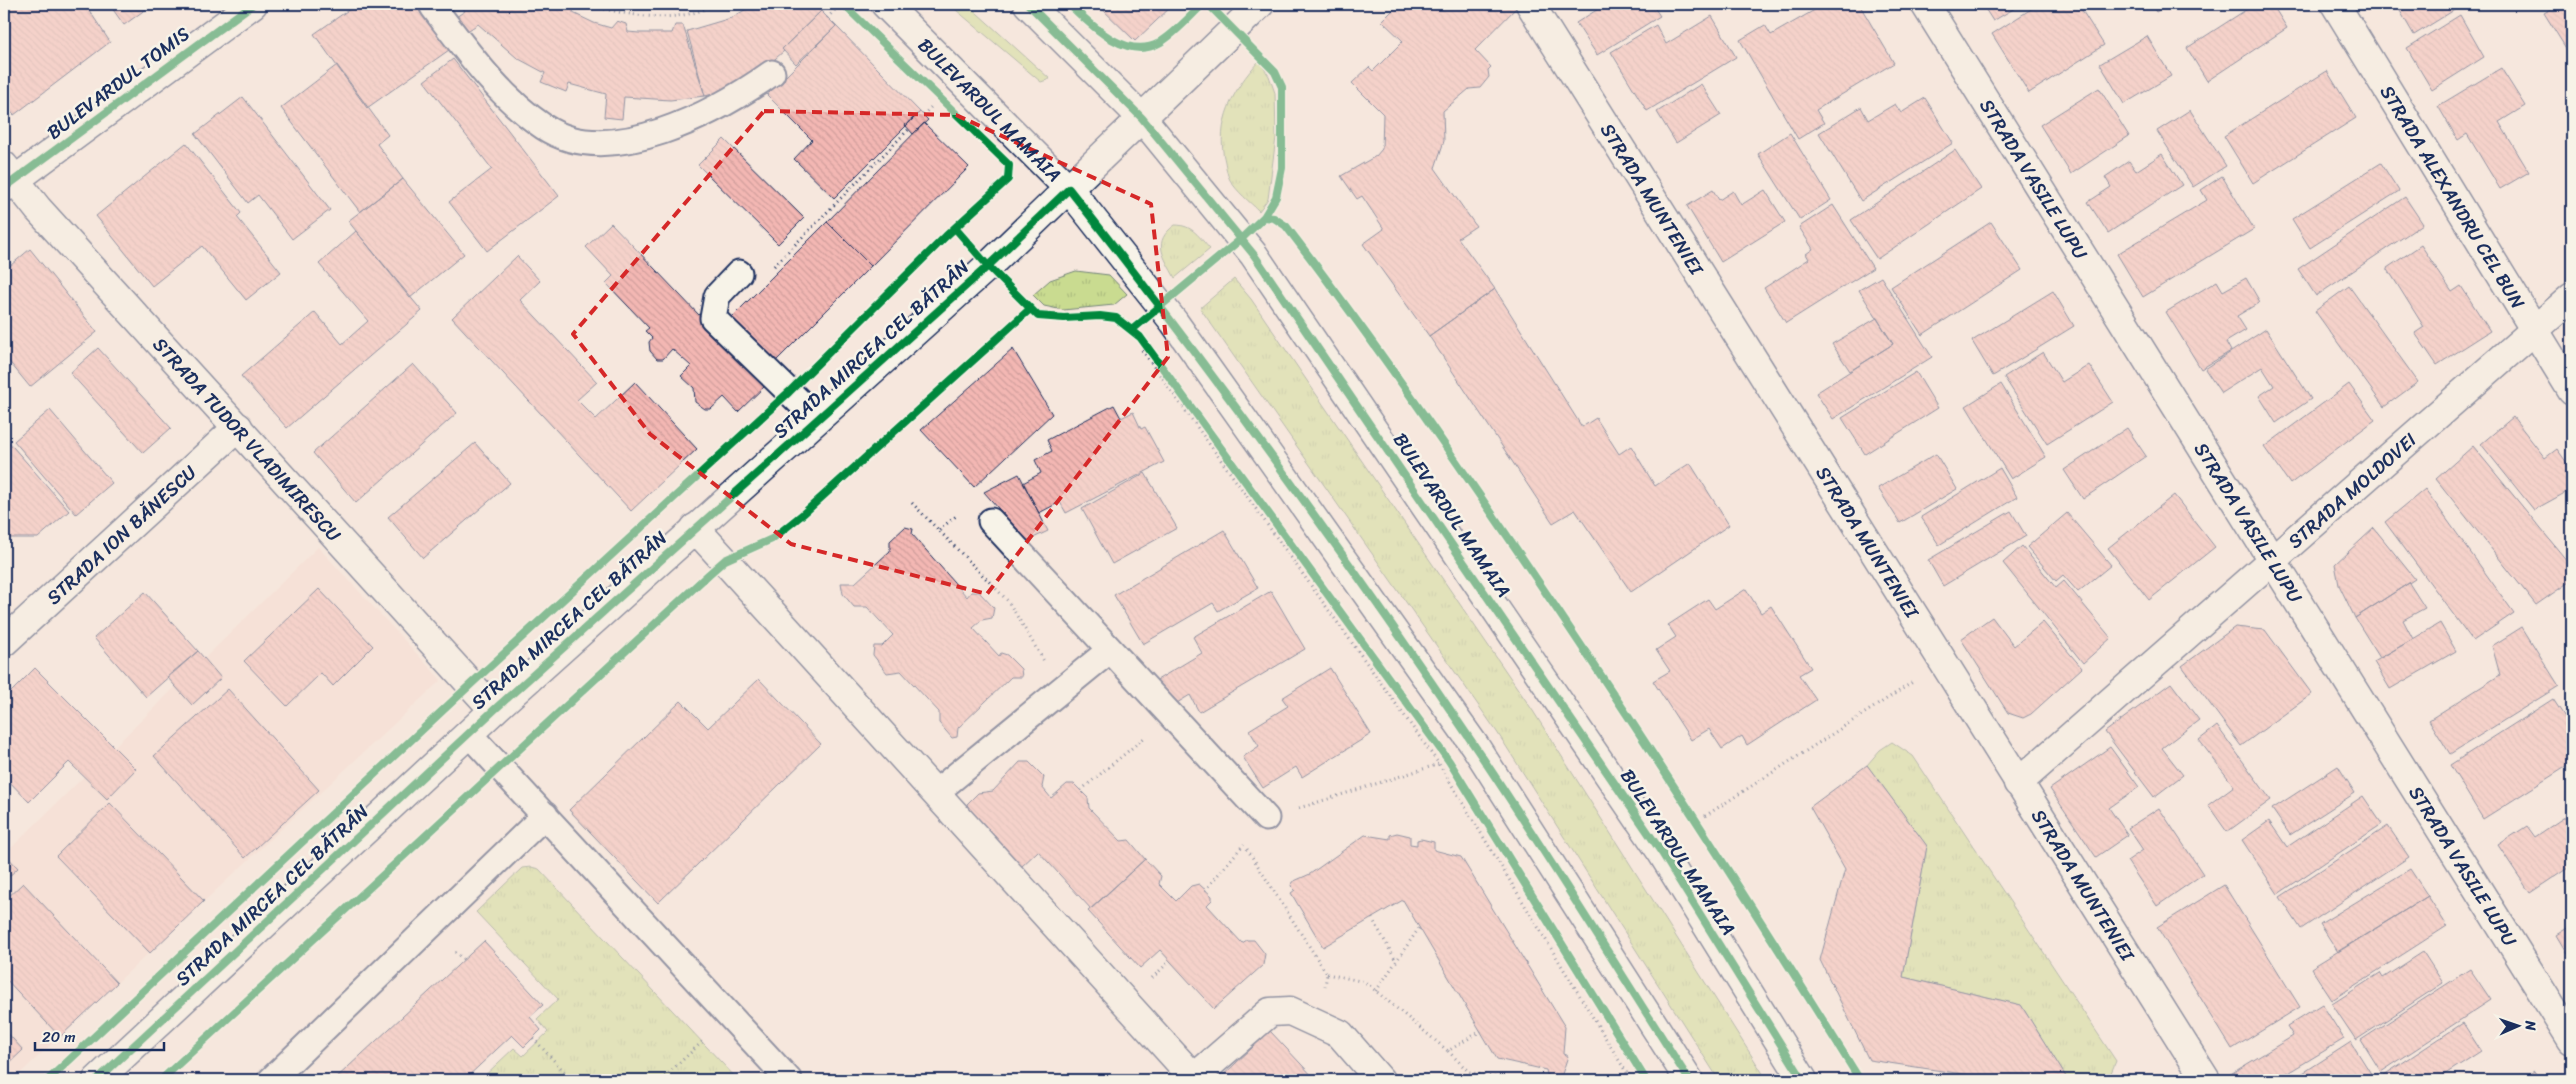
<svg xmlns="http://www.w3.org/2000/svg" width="2576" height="1084" viewBox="0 0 2576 1084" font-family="Sriracha,sans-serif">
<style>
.built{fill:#f5d9d0}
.grass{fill:url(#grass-tufts);stroke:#728577}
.garden{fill:#c9db90;stroke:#728577}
.building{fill:url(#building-back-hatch);stroke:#1b2f5e}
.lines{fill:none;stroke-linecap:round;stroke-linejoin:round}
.lane-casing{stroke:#1b2f5e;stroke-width:29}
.street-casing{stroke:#1b2f5e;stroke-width:31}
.secondary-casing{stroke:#1b2f5e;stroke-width:31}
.path{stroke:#1b2f5e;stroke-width:3;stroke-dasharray:1 4;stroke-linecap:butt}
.lane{stroke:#f7f3e8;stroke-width:25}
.street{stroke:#f7f3e8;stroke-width:28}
.secondary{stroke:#f7f3e8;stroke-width:28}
.cycleway-casing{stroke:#f7f3e8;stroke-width:11}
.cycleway{stroke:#00873e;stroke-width:8}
.marked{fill:none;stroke:#d62828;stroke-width:4;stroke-dasharray:10 6;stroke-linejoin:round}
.labels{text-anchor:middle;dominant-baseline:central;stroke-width:5;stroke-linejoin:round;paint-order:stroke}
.street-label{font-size:19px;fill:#1b2f5e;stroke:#f7f3e8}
</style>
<defs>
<pattern id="grass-tufts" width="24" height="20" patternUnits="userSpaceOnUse" patternTransform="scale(1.25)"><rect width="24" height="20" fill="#c9db90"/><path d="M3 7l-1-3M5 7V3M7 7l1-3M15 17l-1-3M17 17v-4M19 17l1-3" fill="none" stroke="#acbc7f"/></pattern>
<pattern id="building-back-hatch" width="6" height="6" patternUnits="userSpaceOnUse" patternTransform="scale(1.25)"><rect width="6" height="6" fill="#f3b7b3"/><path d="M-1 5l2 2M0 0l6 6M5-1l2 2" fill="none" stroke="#d09e9c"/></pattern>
</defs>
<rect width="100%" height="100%" fill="#f6e7dd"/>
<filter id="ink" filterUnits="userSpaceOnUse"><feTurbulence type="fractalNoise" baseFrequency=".02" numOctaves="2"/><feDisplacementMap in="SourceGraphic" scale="10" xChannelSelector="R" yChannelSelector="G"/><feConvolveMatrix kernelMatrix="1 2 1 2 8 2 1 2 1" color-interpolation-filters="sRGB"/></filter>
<g filter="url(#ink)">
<path class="built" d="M318,547L441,680L13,1080H4V855Z"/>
<path class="grass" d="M1259,61L1269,76L1275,93L1276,137L1268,199L1259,211C1250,202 1236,191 1230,180C1227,175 1226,167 1225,162C1215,123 1233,89 1259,61Z
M1175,225C1193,225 1199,237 1210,249L1175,278C1164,257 1151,242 1175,225Z
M1076,271L1109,275L1127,294L1114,305L1063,310L1044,306L1033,295L1050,280Z
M1234,279L1251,299L1533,711L1767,1080H1719L1497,732L1200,308Z
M1892,742L1913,756L2116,1061L2108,1080H2068L2021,1005L1903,977L1927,846L1867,765L1880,750Z
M531,867L539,869L738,1080H480L514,1048L523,1056L548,1032L537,1019L558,999L476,912L522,868Z"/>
<path class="garden" d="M949,4H967L1050,79L1041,82Z"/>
<path class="building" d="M4,4H85L110,42L14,115L4,104Z
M109,4H153L124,25Z
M357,4H438L423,14L449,50L367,108L314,34Z
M460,4H574L573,13L594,23L611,28L617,21L626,24L628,32L639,33H672L675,25H683L705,96L670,100L624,97L622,119L604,117L606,94L569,84L566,92L541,82L545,73L517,58L478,24L466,32L456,17L465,11Z
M755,4H813L821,11L782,49L784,51L759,73L735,89L705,96L687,31L731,18Z
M1097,4H1174L1135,41Z
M1399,4H1520L1475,50L1491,67L1488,70L1489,77L1480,88L1469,89L1443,111L1444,141L1435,168L1476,226L1458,238L1495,289L1429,336L1363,244L1384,229L1362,196L1357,199L1341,176L1376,156L1382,149L1383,114L1352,83L1369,67L1373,71L1403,41L1382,21Z
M1606,4H1652L1660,16L1597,55L1576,23Z
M1825,4H1859L1894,63L1816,110L1824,123L1798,139L1740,40L1765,25L1771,35Z
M1982,4H2022L1993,21Z
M2039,4H2078L2104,45L2029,93L1992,34Z
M2150,4H2169L2156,12Z
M2255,4H2272L2287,28L2207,81L2187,48Z
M2412,4H2464L2414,35L2400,11Z
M2560,4H2572V58L2544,13Z
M821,11L836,26L796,64L782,49Z
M2460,15L2484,57L2432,90L2407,48Z
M1712,16L1736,57L1647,111L1611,52L1656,25L1666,44Z
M836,26L920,112L834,198L794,159L812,140L767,95Z
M2147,36L2171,76L2124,104L2100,64Z
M453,59L559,196L487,251L449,202L492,169L424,81Z
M337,65L388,135L377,144L403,179L360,212L281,108Z
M2501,68L2525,106L2499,122L2529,172L2500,189L2467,134L2458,140L2438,106Z
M2327,71L2356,118L2253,183L2224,136Z
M1701,84L1721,115L1676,143L1657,112Z
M2099,88L2129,136L2071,174L2040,125Z
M243,97L330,210L292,239L258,195L248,203L195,134Z
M1925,98L1953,143L1861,201L1819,133L1861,107L1868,120L1895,104L1901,113Z
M2190,110L2226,166L2193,187L2157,131Z
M920,112L928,120L913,134L905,125Z
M924,123L969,167L871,266L827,222Z
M1790,133L1831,200L1800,220L1758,154Z
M724,139L804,218L778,244L698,165Z
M186,143L241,213L237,217L281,272L246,300L202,246L152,286L96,216Z
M1955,150L1981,189L1877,259L1851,220Z
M2162,154L2182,185L2108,233L2088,202L2111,187L2105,177L2129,161L2136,171Z
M2381,163L2399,191L2310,248L2292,219Z
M2222,176L2254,229L2143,297L2117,254L2207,200L2201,190Z
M403,179L464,254L410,298L348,221Z
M1713,190L1719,200L1733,191L1741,205L1765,190L1785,222L1721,262L1687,206Z
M2405,197L2423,224L2316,296L2298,269Z
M1833,205L1873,268L1786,323L1764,288L1809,259L1806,254L1813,249L1799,227Z
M827,222L871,266L773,364L729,320Z
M1991,222L2022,270L1922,335L1891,287Z
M611,223L766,385L738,412L724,397L711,409H705L695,402L694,388L681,376L691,366L672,349L663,359H657L650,351L649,342L652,338L645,331L649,328L606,283L613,276L586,247Z
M356,231L422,311L287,428L241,376L315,312L342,344L368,321L319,264Z
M2421,245L2452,292L2461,286L2490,331L2437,365L2415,333L2424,327L2387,268Z
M30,249L97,332L30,387L7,359L4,362V271Z
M517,256L540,281L520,300L597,382L577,400L596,419L635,382L697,449L631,511L452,318Z
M1881,277L1932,357L1833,419L1816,393L1893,344L1859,290Z
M2246,278L2260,302L2237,316L2246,330L2226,342L2231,351L2201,369L2166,312L2217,281L2223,291Z
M2349,286L2418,382L2384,407L2315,311Z
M1495,289L1582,427L1596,418L1619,454L1631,446L1655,486L1690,463L1729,525L1631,592L1575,510L1553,523L1429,336Z
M2053,291L2074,326L1993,376L1972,341Z
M1877,318L1893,344L1850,371L1832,344Z
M2266,329L2311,399L2276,423L2259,396L2274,386L2262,367L2221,393L2205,369Z
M98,348L171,428L143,453L70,373Z
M1013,349L1052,414L974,487L921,430Z
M2043,352L2062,382L2089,365L2113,402L2047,444L2004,377Z
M413,364L457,413L356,503L313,453Z
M1916,372L1938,408L1865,454L1842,418Z
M2001,384L2046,457L2011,479L1966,406Z
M2349,384L2375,420L2290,484L2264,447Z
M1114,405L1121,418L1133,412L1141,429L1145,427L1164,462L1066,513L1060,502L1039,513L1023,483L1041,473L1035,460L1052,451L1047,440Z
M50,410L112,483L76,514L14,441Z
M2513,417L2545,458L2557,449L2572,470V489L2534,510L2481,444Z
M2127,428L2146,456L2083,499L2064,470Z
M6,439L69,511L38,538H4V441Z
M475,443L510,483L423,558L388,517Z
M2473,446L2572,567V580L2536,605L2436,479Z
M1936,454L1957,489L1900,523L1878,488Z
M2000,468L2017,497L1939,545L1921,517Z
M1145,473L1177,528L1112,564L1082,509Z
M1019,474L1048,531L1027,541L984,492Z
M2425,489L2514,613L2473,641L2385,522Z
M2174,495L2215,547L2149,600L2108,548Z
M2011,511L2026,536L1943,586L1928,560Z
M2067,513L2111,565L2078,592L2063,575L2056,581L2027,547Z
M905,527L913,529L912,534L967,597L971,592H979L994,608L992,618L982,620L973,628L999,656L1001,653L1007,655L1021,669L1022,677H1011L958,728L957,737L952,738L939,723V712L901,671L887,673L873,655L874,646H882L893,635L867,607H854L843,594L841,583H855L890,551V541Z
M2374,528L2415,579L2355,618L2339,585L2335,564Z
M1224,530L1258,588L1218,611L1213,603L1143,644L1114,595Z
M2022,546L2056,588L2064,581L2111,638L2083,663L2003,563Z
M2409,583L2425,608L2403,620L2413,639L2380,658L2355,618Z
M319,589L373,646L333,686L321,673L287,706L244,661Z
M1746,589L1761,613L1771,606L1811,668L1799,675L1816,700L1747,745L1742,736L1722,749L1709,729L1691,740L1653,681L1670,671L1656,650L1676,637L1668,625L1708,599L1715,609Z
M1271,591L1305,649L1199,712L1190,695L1172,706L1157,680L1202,653L1193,637Z
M145,592L198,651L146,697L94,638Z
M1992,617L2014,646L2043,622L2082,668L2031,714L2023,718L2008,713L1961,639Z
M2440,623L2456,651L2390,689L2374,662Z
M2235,627L2265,630L2312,694L2241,746L2182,666Z
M2522,627L2559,686L2450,754L2429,720L2500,675L2492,646Z
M198,651L221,678L192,705L167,677Z
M35,668L136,769L107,799L69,762L29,802L4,776V699Z
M1330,668L1371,734L1302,777L1296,767L1263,788L1243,757L1259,746L1249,730L1288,706L1282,698Z
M759,679L821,744L658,903L569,810L681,701L708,728Z
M2171,683L2199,720L2162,748L2183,775L2154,797L2105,732Z
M228,689L319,790L245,858L154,756Z
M2553,699L2572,728V763L2483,819L2450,765Z
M2217,726L2271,800L2227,832L2208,805L2234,786L2199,740Z
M2110,747L2139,787L2109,808L2128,835L2096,857L2050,789Z
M1020,762H1029L1044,777L1042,787L1051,798L1067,784H1074L1088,798L1089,808L1121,841L1129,840L1145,859L1091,909L1038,851L1020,868L971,815L967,804L978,793L993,791Z
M1867,765L1927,846L1903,977L2021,1005L2068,1080H1979L1976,1076L1869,1060L1820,960L1845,869L1810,807Z
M2338,766L2355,793L2290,835L2272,809Z
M2363,796L2382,824L2278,894L2242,840L2269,821L2287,847Z
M110,803L204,901L150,953L56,856Z
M2159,808L2203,874L2157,906L2127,861L2143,850L2128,828Z
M2572,812V865L2530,893L2498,845L2527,826L2535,837Z
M2388,826L2409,857L2301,929L2280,897Z
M1397,833L1410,836V844L1417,845V840L1421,839L1434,842V850L1461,857L1565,1027L1563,1054L1568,1056L1560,1080L1548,1079L1546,1070L1497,1059L1403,900L1323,947L1291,893L1295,890L1291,886L1292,882L1310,874L1365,835L1390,839V835Z
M4,853L18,868L4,881Z
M1145,859L1161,876L1159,884L1176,901L1191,886L1199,884L1212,896V900L1207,905L1242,943L1247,940H1254L1265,954L1263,965L1214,1009L1160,950L1140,968L1088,911Z
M2410,869L2428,896L2338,952L2320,924Z
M23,883L117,983L60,1037L4,977V901Z
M2224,885L2300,1007L2232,1049L2157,927Z
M2428,896L2447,926L2332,1000L2311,968Z
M2572,925V962L2556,935Z
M484,941L543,1005L530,1017L541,1030L524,1047L512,1035L464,1080H334Z
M2423,952L2443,983L2356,1040L2332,1004L2380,973L2383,978Z
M2470,969L2491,1000L2381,1072L2361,1040Z
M2322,1004L2344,1039L2276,1080H2232L2229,1075L2293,1036L2287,1026Z
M2463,1023L2481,1051L2436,1080H2388L2384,1075Z
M4,1029L23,1050L4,1068Z
M1270,1031L1316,1080H1218Z
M2351,1042L2375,1080H2292Z
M2534,1071L2540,1080H2521Z"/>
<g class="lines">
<g class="lane-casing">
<path id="lane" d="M433,7C466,50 498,96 544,127C610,171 717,112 772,73
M739,273L717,296L713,318L817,419
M991,521L1266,818
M469,734L789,1080
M935,793L1110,650
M271,1080L545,815"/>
</g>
<g class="street-casing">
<g id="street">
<path id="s1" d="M1530,4L2206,1080"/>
<path id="s2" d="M1925,4L2572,1040"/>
<path id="s3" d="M2335,4L2572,391"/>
<path id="s4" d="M4,166L38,209L494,710"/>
<path d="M695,528L1194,1078L1270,1012L1290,1011L1340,1034L1380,1080"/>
<path id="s5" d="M4,642L238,427"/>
<path id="s6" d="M2018,783L2572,297"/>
</g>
</g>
<g class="secondary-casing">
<g id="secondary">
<path id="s7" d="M885,4L1069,189L1174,322L1475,746L1689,1080"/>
<path d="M1028,4L1142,118L1254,255L1662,853L1803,1080"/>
<path d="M4,188L253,4"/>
<path d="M97,1080L494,710L988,266L1260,4"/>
</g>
</g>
<path class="path" d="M585,4C625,15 678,26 715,4
M827,18L841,4
M923,115L933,105
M774,266L909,129
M1142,350L1439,764L1631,1080
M912,503L1008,601L1044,661
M939,530L956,516
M1081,790L1144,738
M1299,808L1439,764
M1705,816L1913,682
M1247,849L1327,974L1325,986
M1205,890L1244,844
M1372,918L1396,961
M455,952L464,960
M1327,974L1365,982L1448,1051L1481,1031
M1152,978L1170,961
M1376,991L1419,928
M533,1038L572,1080
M1448,1051L1469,1072L1506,1080
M661,1080L703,1041"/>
<use href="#lane" class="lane"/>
<use href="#street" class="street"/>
<use href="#secondary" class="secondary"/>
<g class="cycleway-casing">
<path id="cycleway" d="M1028,4L1142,118L1254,255L1662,853L1803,1080
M1069,4C1091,25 1126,61 1159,43C1175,34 1190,16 1203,4
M4,188L253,4
M1264,217L1274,218L1286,226C1369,334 1446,446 1523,559C1639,730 1751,904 1860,1080
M955,228L988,266L1038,316L1064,318L1100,316L1116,318L1140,337L1449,761L1646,1080
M1133,329L1241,239L1264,217L1276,197L1282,168V87L1275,72L1208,4
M48,1080L471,684L789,392L946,236L1008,179L1009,165L843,4
M97,1080L494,710L988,266L1069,189C1211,369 1346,555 1474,745C1548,855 1618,969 1689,1080
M161,1080L709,574L725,560L772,539L803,514L1030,309"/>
</g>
<use href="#cycleway" class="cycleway"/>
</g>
</g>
<path d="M0 0H2576V1084H0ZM764,111L956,115L1151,204L1168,357L987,594L791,544L650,434L573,334Z" fill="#f6e7dd" fill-opacity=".55" fill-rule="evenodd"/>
<path class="marked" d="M764,111L956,115L1151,204L1168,357L987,594L791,544L650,434L573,334Z"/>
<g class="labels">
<g class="street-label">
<text transform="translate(118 83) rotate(-37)">BULEVARDUL TOMIS</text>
<text stroke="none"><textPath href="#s7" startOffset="149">BULEVARDUL MAMAIA</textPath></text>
<text stroke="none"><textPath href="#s2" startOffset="206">STRADA VASILE LUPU</textPath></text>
<text stroke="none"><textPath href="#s3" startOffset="226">STRADA ALEXANDRU CEL BUN</textPath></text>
<text stroke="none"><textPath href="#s1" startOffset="230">STRADA MUNTENIEI</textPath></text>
<text transform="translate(871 349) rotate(-42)">STRADA MIRCEA CEL BĂTRÂN</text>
<text stroke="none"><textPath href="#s4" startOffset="366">STRADA TUDOR VLADIMIRESCU</textPath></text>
<text stroke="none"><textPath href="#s6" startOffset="444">STRADA MOLDOVEI</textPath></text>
<text transform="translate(1452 515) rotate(56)">BULEVARDUL MAMAIA</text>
<text stroke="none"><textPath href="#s2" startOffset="611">STRADA VASILE LUPU</textPath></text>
<text stroke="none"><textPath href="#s5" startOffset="159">STRADA ION BĂNESCU</textPath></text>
<text stroke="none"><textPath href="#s1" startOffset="635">STRADA MUNTENIEI</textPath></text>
<text transform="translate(569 620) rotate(-42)">STRADA MIRCEA CEL BĂTRÂN</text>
<text transform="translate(1678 852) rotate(57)">BULEVARDUL MAMAIA</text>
<text stroke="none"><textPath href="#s2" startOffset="1016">STRADA VASILE LUPU</textPath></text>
<text stroke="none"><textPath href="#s1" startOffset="1040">STRADA MUNTENIEI</textPath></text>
<text transform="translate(272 895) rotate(-43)">STRADA MIRCEA CEL BĂTRÂN</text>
</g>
</g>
<rect width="2576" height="1084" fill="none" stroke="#f7f3e8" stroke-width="20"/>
<rect x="10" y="10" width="2556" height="1064" fill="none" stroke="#1b2f5e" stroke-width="2" filter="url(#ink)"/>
<g transform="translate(2518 1026) rotate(88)" stroke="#f7f3e8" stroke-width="4" paint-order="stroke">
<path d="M0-4L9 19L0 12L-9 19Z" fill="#1b2f5e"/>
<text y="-8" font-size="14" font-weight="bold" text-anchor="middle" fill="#1b2f5e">N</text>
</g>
<path d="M35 1042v8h129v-8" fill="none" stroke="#1b2f5e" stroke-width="2.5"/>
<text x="42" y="1042" font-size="15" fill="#1b2f5e" stroke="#f7f3e8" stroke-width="4" paint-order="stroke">20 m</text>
</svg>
